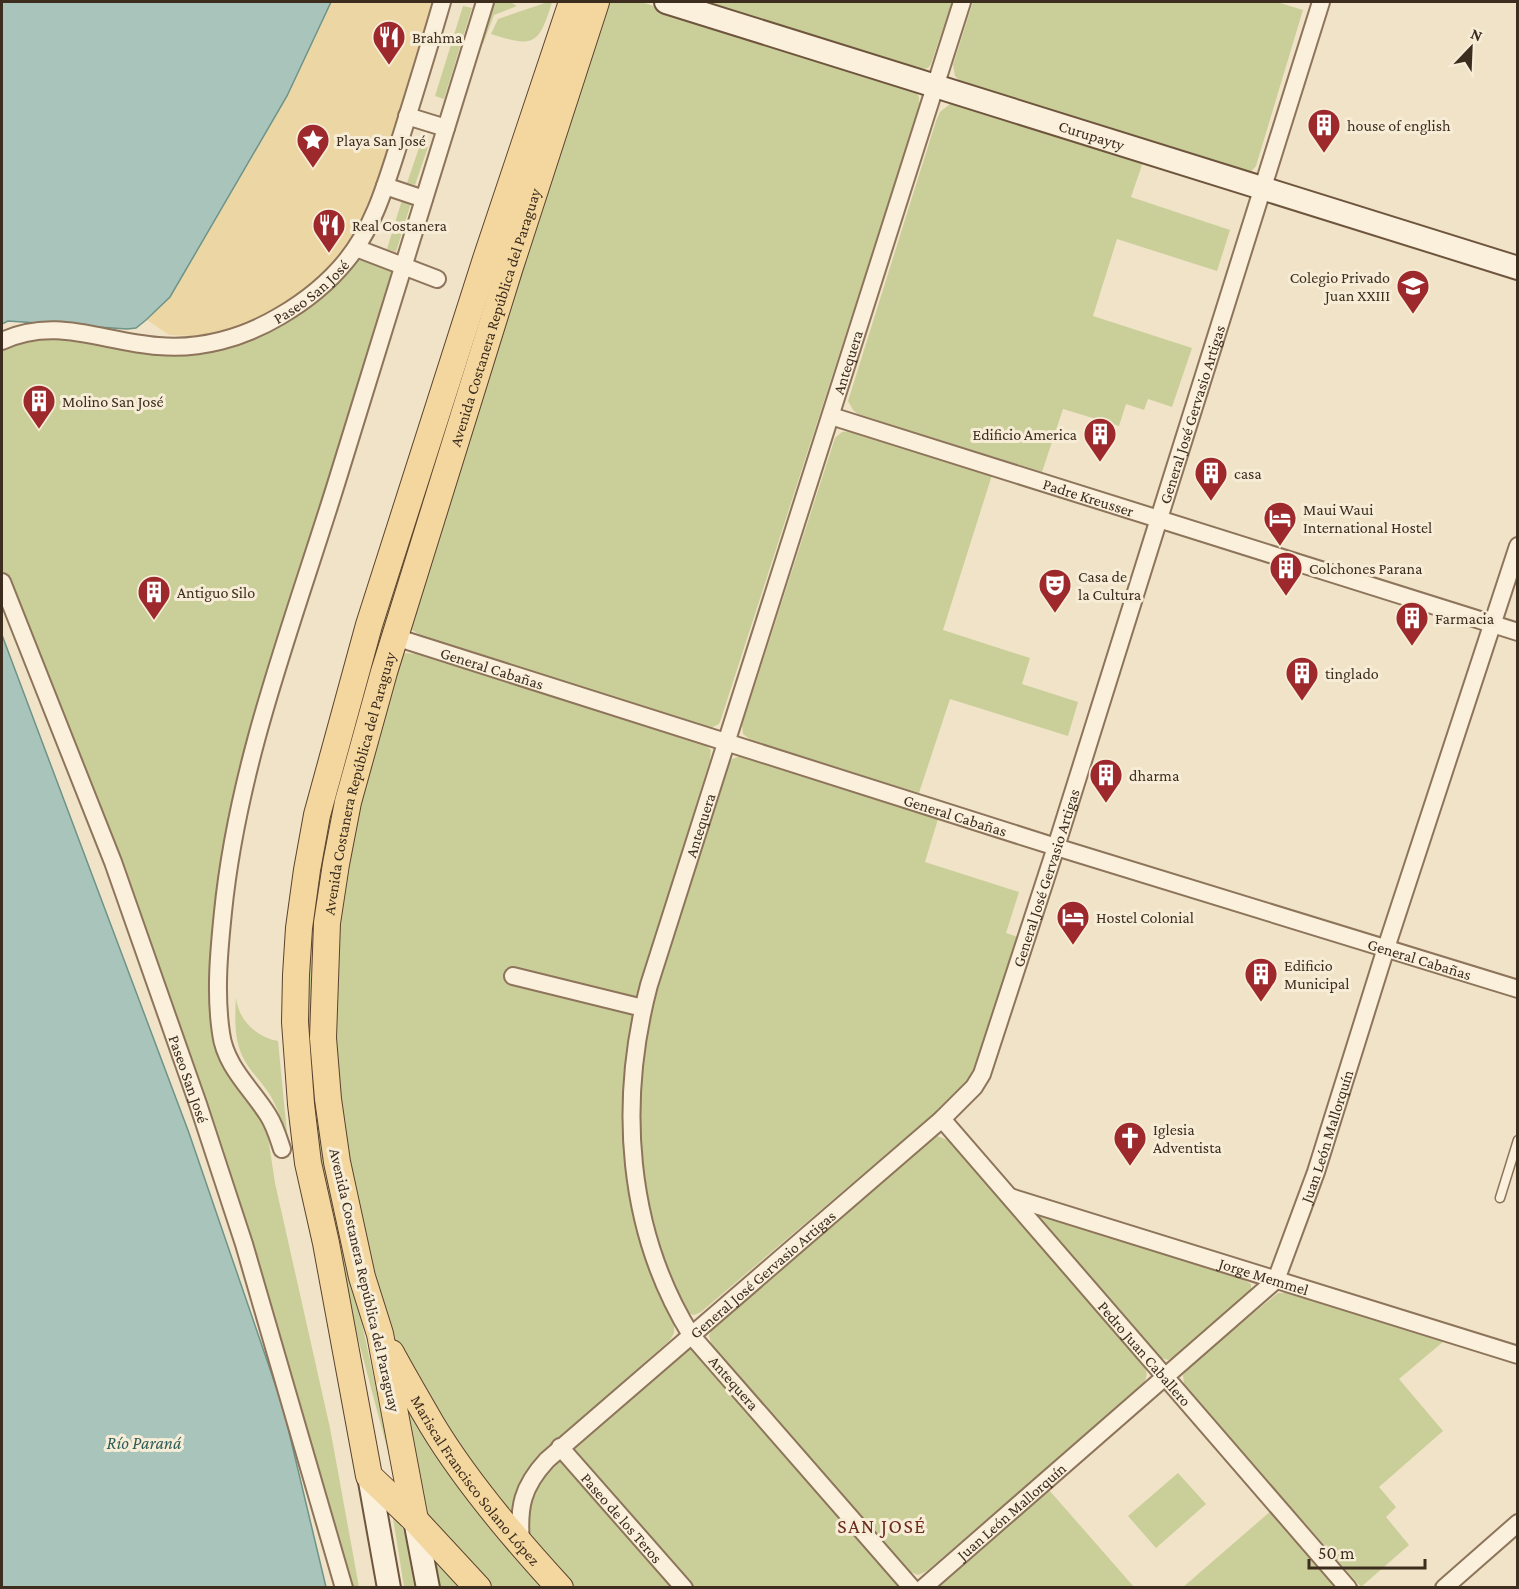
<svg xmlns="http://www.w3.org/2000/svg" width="1519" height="1589" viewBox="0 0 1519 1589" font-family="'Crimson Pro',serif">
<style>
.green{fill:#cacf9a}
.sand{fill:#ecd7a4}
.water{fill:#a8c4bb;stroke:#6e9389;stroke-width:1.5}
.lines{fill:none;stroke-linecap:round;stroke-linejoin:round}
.lane-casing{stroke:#8d745b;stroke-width:11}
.street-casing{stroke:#8d745b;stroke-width:20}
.secondary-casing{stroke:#6f553e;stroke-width:26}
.primary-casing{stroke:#5b422f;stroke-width:28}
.lane{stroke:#faf0db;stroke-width:8}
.street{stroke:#faf0db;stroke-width:16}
.secondary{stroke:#faf0db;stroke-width:22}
.primary{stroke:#f4d79f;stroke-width:26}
.labels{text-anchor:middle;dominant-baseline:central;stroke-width:6;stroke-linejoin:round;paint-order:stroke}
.poi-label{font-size:16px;fill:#3d2d1f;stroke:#f7edd7;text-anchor:start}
.street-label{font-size:16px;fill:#3d2d1f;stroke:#f7edd7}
.water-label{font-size:18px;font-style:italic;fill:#2e5d59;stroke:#f7edd7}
.quarter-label{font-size:20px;letter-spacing:1.5px;fill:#6b2b1d;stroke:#f7edd7}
</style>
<rect width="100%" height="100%" fill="#f0e3c7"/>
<path class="green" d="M493,2H510L517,6L494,15L483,44L479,45Z
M548,2H552C539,45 534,48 491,34L498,19Z
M602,2H641L909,86C922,93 920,102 917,114L721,719L719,724L711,728L423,637L412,630L410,625Z
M697,2H952L931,64L928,68L918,70Z
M973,2H1277L1303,10L1256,166L1249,174L963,84L955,76L953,65Z
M463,6L472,8L444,99L435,96Z
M562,64L337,807L331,1179L396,1482C355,1325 307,1169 307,1006C307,989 305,971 307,954C316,834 355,719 389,604C443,423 503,244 562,64Z
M950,104H957L1143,162L1131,197L1230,230L1217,271L1117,239L1093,316L1192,348L1172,407L1148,399L1144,410L1126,404L1119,426L1063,409L1042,472L858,414L853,410L848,401L936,121L940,112Z
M420,145L428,147L415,185L407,183Z
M402,200L411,203L396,252L387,249Z
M356,254L398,270L250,745L216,1034L264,1124L268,1137L275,1183L330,1428L359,1587H349L279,1340L2,575V346L32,335L205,350Z
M851,431L992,475L943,630L1030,658L1022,684L1078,702L1068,736L950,699L919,793L752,741L743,734L742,725L835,438L842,432Z
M404,653L416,654L702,742L711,750L710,760L639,987C609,1100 618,1221 674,1325V1333L670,1340L533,1462C521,1479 514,1494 512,1515L491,1500L399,1349L384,1314L348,1169L334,1048L338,932L354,821L399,657Z
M740,756L938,819L925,862L1019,892L1006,933L1018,937L975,1069L967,1083L956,1095L701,1312L694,1315L688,1313C643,1225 631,1126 647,1029C653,995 666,962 676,929C693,875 710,821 727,768L732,759Z
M236,997C238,1020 256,1037 278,1041L288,1143C283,1127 279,1110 270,1095C261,1080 247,1069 241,1053C234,1035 235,1016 236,997Z
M937,1136L948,1140L1144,1366C1149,1374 1146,1380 1141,1387L927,1571L918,1575L908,1571L712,1346L709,1336L713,1327L932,1137Z
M1031,1212L1242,1279L1251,1284V1292L1173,1358L1168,1360L1157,1357Z
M1278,1293H1287L1444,1341L1399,1379L1443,1431L1379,1487L1396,1507L1386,1517L1409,1545L1361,1587L1184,1385L1183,1375L1189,1366Z
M691,1335L912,1587H560L520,1530L528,1485Z
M400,1387L548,1587H492L424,1515Z
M1178,1473L1206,1504L1156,1548L1128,1516Z
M1049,1490L1134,1587H938L940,1585Z
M1272,1510L1339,1588H1182Z
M392,1512C410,1530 410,1563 415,1587H404Z
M432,1556L470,1587H438Z"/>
<path class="sand" d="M331,2H435L409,85L379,174L358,228L338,259L312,287L282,310L251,322L221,332L195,336L169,335L147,320L170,297L249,163L287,96Z"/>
<path class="water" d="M2,2H331L287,96L170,297L146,320L136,328L127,329L8,321L2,324Z
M2,635L189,1133L283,1407L326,1587H2Z"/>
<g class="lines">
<g class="lane-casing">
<path id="lane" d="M1500,1198L1518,1140"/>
</g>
<g class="street-casing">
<g id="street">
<path d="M407,116L446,128"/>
<path d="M385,186L424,199"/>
<path d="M356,248L437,279"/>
<path id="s1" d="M2,341C56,316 103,342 158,346C200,350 243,338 280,316C304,302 328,283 346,261C375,226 387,180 401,137C415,92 429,47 442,2"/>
<path id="s2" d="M831,416L1518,632"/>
<path id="s3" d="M2,582L113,862L198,1104L244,1244L344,1588"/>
<path id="s4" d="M395,637L1056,847L1518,989"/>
<path d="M513,976L643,1008"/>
<path id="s5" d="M942,1119L1348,1588"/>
<path d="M282,1149C278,1137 275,1126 268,1115C251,1088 225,1066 221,1033C215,993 219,951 223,912C238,763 293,623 337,481C388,321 435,161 485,2"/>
<path id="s6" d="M1010,1197L1518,1355"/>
<path id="s7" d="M560,1447L684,1588"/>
<path id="s8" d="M521,1544C518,1507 522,1487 547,1460L942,1119L974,1087L982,1074L1056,847L1321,2"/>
<path id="s9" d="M912,1588L691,1335C626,1230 618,1102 649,985L962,2"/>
<path id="s10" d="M923,1588L1276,1280L1316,1172L1386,948L1518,546"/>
<path d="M1444,1588L1518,1523"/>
</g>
</g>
<g class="secondary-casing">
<g id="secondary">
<path id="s11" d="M666,2L1518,268"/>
<path d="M369,1476L389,1588"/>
<path d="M415,1520L428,1588"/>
</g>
</g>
<g class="primary-casing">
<g id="primary">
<path id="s12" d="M391,1353C404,1377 418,1401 432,1425C467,1483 514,1538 560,1588"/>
<path id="s13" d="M415,1520L380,1334L362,1277L337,1162L328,1099L323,1038L327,923L336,864L348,802L384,672L509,270L596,2"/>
<path d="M478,1588L415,1520L369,1476L326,1243L308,1163L301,1104L295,1022L296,975L299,928L307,870L317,815L369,625L486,259L572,2"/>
</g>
</g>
<use href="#lane" class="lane"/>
<use href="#street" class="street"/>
<use href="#secondary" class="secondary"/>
<use href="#primary" class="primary"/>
</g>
<defs>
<g id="restaurant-pin" transform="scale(1.725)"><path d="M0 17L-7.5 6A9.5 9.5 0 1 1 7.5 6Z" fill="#9e292d" stroke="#f7edd7"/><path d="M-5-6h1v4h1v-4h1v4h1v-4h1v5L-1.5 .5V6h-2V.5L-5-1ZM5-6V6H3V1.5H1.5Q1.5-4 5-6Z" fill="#fff"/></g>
<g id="building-pin" transform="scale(1.725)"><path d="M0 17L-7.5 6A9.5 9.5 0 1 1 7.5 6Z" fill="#9e292d" stroke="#f7edd7"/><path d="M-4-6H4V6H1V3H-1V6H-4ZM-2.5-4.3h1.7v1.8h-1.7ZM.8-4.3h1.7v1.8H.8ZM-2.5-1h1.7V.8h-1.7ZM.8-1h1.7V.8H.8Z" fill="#fff"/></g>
<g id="sight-pin" transform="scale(1.725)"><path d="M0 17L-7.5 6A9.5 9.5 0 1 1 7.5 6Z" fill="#9e292d" stroke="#f7edd7"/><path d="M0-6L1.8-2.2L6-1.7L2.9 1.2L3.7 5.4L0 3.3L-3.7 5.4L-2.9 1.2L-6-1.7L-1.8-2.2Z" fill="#fff"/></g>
<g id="school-pin" transform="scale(1.725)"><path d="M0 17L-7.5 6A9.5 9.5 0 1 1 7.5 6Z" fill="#9e292d" stroke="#f7edd7"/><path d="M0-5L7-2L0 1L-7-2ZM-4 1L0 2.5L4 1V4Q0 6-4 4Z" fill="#fff"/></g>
<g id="hotel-pin" transform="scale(1.725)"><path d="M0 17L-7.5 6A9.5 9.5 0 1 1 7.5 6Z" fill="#9e292d" stroke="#f7edd7"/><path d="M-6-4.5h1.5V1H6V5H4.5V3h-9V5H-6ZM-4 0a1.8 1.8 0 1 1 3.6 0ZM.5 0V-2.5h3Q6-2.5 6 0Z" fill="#fff"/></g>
<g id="theatre-pin" transform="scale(1.725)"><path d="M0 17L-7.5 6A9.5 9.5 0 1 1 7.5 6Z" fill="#9e292d" stroke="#f7edd7"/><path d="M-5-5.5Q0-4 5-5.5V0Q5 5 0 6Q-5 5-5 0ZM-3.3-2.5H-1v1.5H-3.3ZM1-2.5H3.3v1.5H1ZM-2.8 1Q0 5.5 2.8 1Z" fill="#fff"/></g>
<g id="church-pin" transform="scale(1.725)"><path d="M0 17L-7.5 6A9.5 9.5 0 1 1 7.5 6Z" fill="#9e292d" stroke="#f7edd7"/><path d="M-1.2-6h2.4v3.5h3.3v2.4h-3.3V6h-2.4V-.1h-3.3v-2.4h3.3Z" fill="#fff"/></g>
</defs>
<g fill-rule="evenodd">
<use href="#restaurant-pin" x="389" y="37"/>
<use href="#building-pin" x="1324" y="125"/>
<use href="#sight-pin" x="313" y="140"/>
<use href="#restaurant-pin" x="329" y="225"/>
<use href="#school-pin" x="1413" y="286"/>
<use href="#building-pin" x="39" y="401"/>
<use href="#building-pin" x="1100" y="434"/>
<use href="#building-pin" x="1211" y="473"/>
<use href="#hotel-pin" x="1280" y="518"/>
<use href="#building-pin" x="1286" y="568"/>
<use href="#theatre-pin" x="1055" y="585"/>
<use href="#building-pin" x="154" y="592"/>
<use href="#building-pin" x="1412" y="618"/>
<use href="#building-pin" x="1302" y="673"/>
<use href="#building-pin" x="1106" y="775"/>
<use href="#hotel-pin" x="1073" y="917"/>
<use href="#building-pin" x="1261" y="974"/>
<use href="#church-pin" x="1130" y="1138"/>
</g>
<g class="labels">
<g class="poi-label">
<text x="412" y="37">Brahma</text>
<text x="1347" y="125">house of english</text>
<text x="336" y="140">Playa San José</text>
<text x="352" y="225">Real Costanera</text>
<text x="1390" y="277" text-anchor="end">Colegio Privado<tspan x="1390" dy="18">Juan XXIII</tspan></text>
<text x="62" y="401">Molino San José</text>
<text x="1077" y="434" text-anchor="end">Edificio America</text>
<text x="1234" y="473">casa</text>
<text x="1303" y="509">Maui Waui<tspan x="1303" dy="18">International Hostel</tspan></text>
<text x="1309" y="568">Colchones Parana</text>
<text x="1078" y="576">Casa de<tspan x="1078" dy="18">la Cultura</tspan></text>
<text x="177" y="592">Antiguo Silo</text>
<text x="1435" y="618">Farmacia</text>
<text x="1325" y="673">tinglado</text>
<text x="1129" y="775">dharma</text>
<text x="1096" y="917">Hostel Colonial</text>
<text x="1284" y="965">Edificio<tspan x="1284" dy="18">Municipal</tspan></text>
<text x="1153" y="1129">Iglesia<tspan x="1153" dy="18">Adventista</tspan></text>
</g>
<g class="street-label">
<text stroke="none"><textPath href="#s11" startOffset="446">Curupayty</textPath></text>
<text stroke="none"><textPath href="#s1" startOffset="326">Paseo San José</textPath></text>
<text stroke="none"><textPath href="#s13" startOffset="1236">Avenida Costanera República del Paraguay</textPath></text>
<text stroke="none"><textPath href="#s9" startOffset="1352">Antequera</textPath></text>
<text stroke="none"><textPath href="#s8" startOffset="1366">General José Gervasio Artigas</textPath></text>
<text stroke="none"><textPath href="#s2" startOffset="270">Padre Kreusser</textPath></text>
<text stroke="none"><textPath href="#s4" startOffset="102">General Cabañas</textPath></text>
<text stroke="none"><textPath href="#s13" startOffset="750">Avenida Costanera República del Paraguay</textPath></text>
<text stroke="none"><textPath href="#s4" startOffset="588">General Cabañas</textPath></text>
<text stroke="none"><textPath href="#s9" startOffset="866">Antequera</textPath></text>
<text stroke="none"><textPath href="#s8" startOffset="880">General José Gervasio Artigas</textPath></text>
<text stroke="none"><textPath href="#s4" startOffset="1074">General Cabañas</textPath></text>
<text stroke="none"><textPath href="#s3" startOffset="531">Paseo San José</textPath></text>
<text stroke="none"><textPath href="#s10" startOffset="621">Juan León Mallorquín</textPath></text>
<text stroke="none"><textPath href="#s8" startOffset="376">General José Gervasio Artigas</textPath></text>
<text stroke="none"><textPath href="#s6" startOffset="266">Jorge Memmel</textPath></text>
<text transform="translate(365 1280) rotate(77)">Avenida Costanera República del Paraguay</text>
<text stroke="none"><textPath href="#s5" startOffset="310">Pedro Juan Caballero</textPath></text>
<text transform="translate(734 1383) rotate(49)">Antequera</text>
<text stroke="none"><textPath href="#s12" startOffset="153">Mariscal Francisco Solano López</textPath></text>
<text stroke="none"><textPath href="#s10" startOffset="117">Juan León Mallorquín</textPath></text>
<text stroke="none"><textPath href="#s7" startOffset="94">Paseo de los Teros</textPath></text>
</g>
<g class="water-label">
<text x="144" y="1443">Río Paraná</text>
</g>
<g class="quarter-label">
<text x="882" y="1526">SAN JOSÉ</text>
</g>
</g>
<rect width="1519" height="1589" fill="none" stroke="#3d2d1f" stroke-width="6"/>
<g transform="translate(1471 48) rotate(23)" stroke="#f7edd7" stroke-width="4.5" paint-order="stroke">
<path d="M0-4.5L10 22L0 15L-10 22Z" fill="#3d2d1f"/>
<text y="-9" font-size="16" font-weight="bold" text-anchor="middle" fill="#3d2d1f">N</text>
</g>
<path d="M1309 1559v9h116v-9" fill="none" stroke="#3d2d1f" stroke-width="3"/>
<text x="1318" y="1559" font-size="18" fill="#3d2d1f" stroke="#f7edd7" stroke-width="4.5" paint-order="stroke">50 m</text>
</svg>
